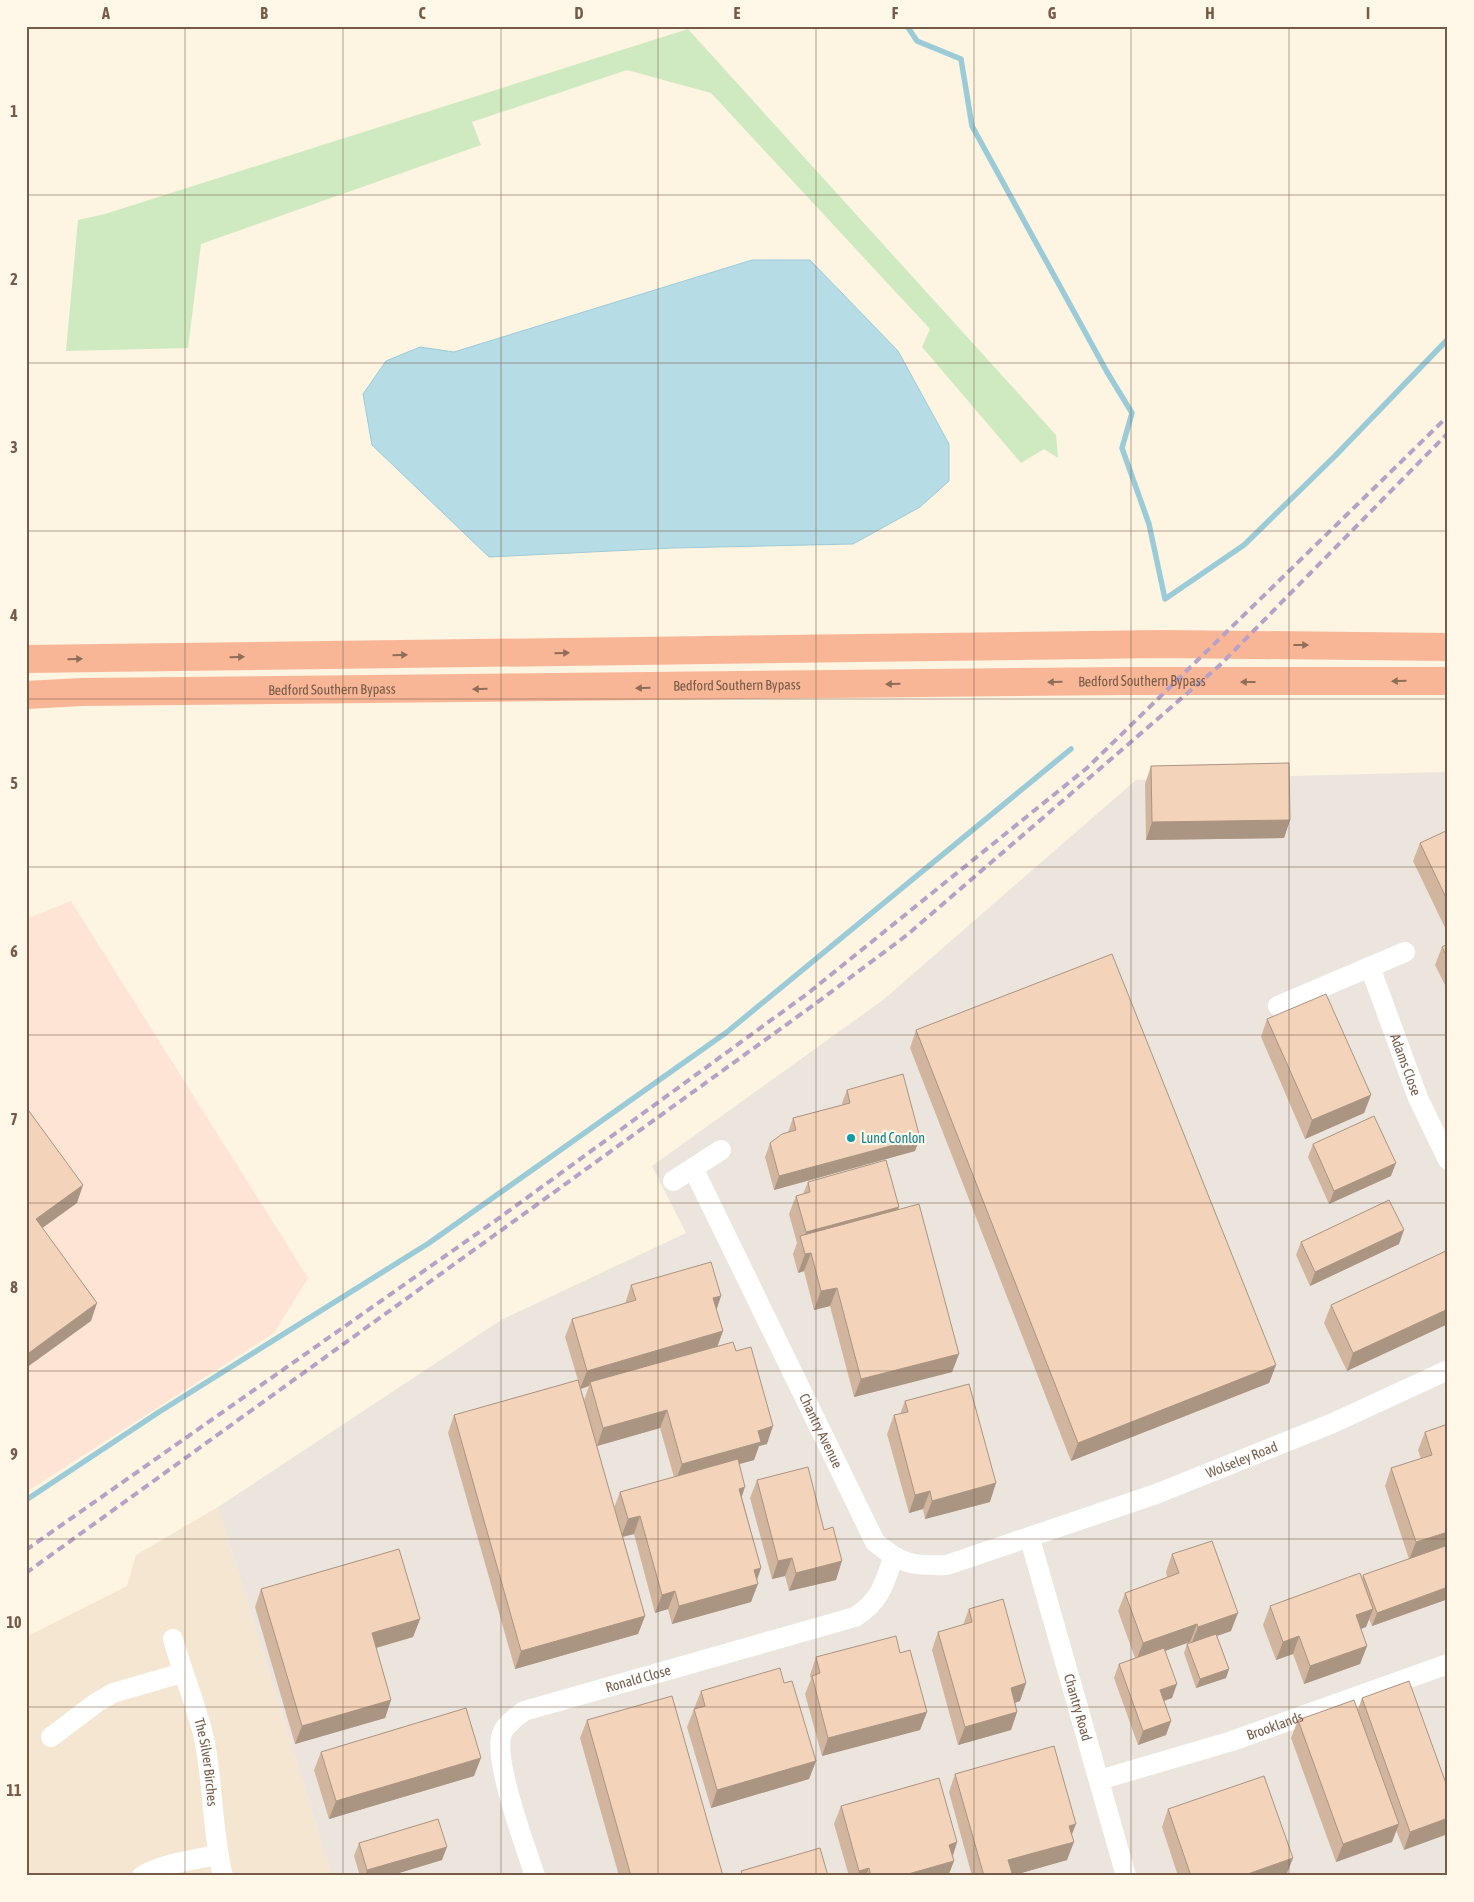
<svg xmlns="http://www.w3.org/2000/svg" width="1474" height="1902" viewBox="0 0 1474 1902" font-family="'Asap Condensed',sans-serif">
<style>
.residential{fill:#f4e6d0}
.commercial{fill:#fde4d5}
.industrial{fill:#ebe5dd}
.green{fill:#cfeac0}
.water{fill:#b6dce6;stroke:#9ccbd8}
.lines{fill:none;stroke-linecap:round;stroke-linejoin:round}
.stream{stroke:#9ccbd8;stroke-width:5.5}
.minor{stroke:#fff;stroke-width:20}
.highway{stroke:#f9b697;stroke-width:28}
.rail{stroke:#b7a1c6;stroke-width:4;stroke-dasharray:8 5;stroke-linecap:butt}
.wall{fill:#d1b59f;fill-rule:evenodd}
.shaded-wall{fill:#aa9482}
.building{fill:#f3d3b9;stroke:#aa9482}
.oneway{fill:#8f6d58}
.grid{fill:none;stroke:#755b48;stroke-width:1;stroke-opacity:0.55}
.culture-dot{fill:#0f9aa8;stroke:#fff8e8;stroke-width:2}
.labels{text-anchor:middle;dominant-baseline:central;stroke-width:4.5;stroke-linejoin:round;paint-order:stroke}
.street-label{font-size:14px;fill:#755b48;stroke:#fff8e8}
.culture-label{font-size:14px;fill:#0d838f;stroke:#fff8e8;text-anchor:start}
.neatline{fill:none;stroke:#755b48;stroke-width:2}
.grid-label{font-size:16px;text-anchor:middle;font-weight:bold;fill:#755b48}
</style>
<rect width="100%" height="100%" fill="#fdf4e2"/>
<path class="residential" d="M218,1507L332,1876H26V1637L127,1586L136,1555Z"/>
<path class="commercial" d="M71,901L308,1278L274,1333L26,1492V919Z"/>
<path class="industrial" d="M1448,772V1876H332L218,1507L501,1320L686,1233L652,1166L883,1000L1136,780Z"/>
<path class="green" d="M688,29L1056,435L1058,458L1044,449L1021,463L922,347L930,329L711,93L627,70L472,122L481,145L201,244L188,348L66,351L78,220L105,214Z"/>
<path class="water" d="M752,260H810L898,351L949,444V481L920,507L853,544L673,548L489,557L372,445L363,394L386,361L420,347L454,352Z"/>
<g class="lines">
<path class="stream" d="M907,26L917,41L961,59L972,126L1107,372L1132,413L1122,448L1149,524L1165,599L1244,545L1335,456L1448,339
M26,1500L159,1412L429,1243L727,1032L1071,749"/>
<g class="minor">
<path id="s1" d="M1370,967L1418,1098L1448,1160"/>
<path d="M1278,1006L1405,952"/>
<path id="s2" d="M694,1170L875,1542C902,1565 913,1566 947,1565L1156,1494L1333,1423L1448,1370"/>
<path d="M673,1181L721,1150"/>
<path id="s3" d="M1030,1539L1126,1876"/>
<path id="s4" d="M173,1639C182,1671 195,1702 203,1734C214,1781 211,1829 223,1876"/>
<path d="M51,1737L96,1703L113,1693L182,1673"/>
<path id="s5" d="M1099,1780L1232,1741L1448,1664"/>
<path d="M142,1876C165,1863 192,1860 217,1855"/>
<path id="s6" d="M535,1876C525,1845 495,1765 501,1737C503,1726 515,1718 524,1711L855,1617C880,1601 884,1585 893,1558"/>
</g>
<g class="highway">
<path d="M26,659L1164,644L1448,647"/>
<path id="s7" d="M26,695L82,692L1122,681H1448"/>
</g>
<path class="rail" d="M26,1550L495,1221L807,994L1087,768L1448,416
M26,1573L815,1004L907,935L1219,666L1448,433"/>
</g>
<path class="wall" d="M1151,766L1290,820L1284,838L1146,840L1145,784Z
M1448,830V934L1413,861L1420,843Z
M1448,944V991L1435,965L1442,947Z
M1267,1019L1371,1095L1364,1113L1305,1139L1261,1037Z
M916,1030L1276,1365L1269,1383L1071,1461L910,1048Z
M847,1090L915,1151L774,1190L765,1157L770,1143L788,1132L793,1118L842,1105V1103Z
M1313,1144L1391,1176L1329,1204L1308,1157Z
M808,1182L898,1210L959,1354L952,1372L854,1397L830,1306L814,1310L804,1271L798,1273L793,1254L797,1243L789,1214L796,1196L803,1194Z
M1301,1242L1399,1244L1310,1286L1296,1255Z
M1448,1250L1347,1371L1324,1323L1331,1305Z
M631,1285L721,1296L716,1310L723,1331L717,1347L736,1351L767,1444L759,1446L754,1460L739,1464L742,1497L761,1568L757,1580L751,1602L672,1624L668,1609L655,1613L634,1534L623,1537L645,1616L638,1634L515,1669L448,1433L454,1415L578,1380L565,1337L572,1319L625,1304ZM589,1386L584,1400L581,1389ZM660,1428L674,1477L620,1492L614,1508L597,1446Z
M905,1401L990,1502L925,1519L923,1509L909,1513L887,1434L894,1415L900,1414Z
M1448,1424V1599L1372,1626L1369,1619L1366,1627L1361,1629L1367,1646L1360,1664L1304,1684L1293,1654L1276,1660L1263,1625L1270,1606L1362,1579L1363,1575L1409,1559L1385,1486L1391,1468L1421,1459L1418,1450L1425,1432Z
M757,1480L824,1530L836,1580L789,1591L785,1576L772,1579L750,1498Z
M1172,1554L1231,1631L1217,1636L1229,1669L1226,1678L1196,1688L1184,1653L1187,1644L1191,1643L1190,1642L1165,1651L1172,1698L1163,1701L1171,1721L1166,1735L1138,1745L1114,1678L1119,1664L1135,1658L1118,1611L1125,1593L1167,1577L1166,1572Z
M261,1589L420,1619L413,1637L376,1648L391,1700L385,1718L295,1744L255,1607Z
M969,1609L1026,1683L1020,1701L1015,1703L1017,1712L1011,1730L958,1745L932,1650L938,1632L963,1625Z
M900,1653L927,1712L920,1730L822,1756L805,1694L811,1679L810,1675L816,1657Z
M784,1683L816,1761L809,1779L711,1808L687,1727L701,1691Z
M1362,1698L1448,1789L1404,1850L1396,1830L1392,1842L1336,1862L1291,1738L1298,1720L1358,1709Z
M587,1720L723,1876H619L580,1738Z
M321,1752L474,1776L329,1819L314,1770Z
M955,1774L1072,1835L1067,1860L1011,1876H972L949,1792Z
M841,1806L957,1842L953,1856L954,1861L948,1876H849L834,1824Z
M1168,1809L1286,1876H1178L1162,1827Z
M359,1843L442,1860L389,1876H360L354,1856Z"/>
<path class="shaded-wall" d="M1290,820L1284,838L1146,840L1152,822Z
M1371,1095L1364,1113L1305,1139L1312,1120Z
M920,1138L915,1151L774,1190L779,1176Z
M1396,1163L1391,1176L1329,1204L1334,1191Z
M83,1185L77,1203L30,1237L36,1219Z
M899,1207L893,1225L802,1243L806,1232Z
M1404,1230L1399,1244L1310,1286L1315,1272Z
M811,1253L804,1271L798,1273L805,1254Z
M837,1288L830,1306L814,1310L821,1291Z
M721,1296L715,1314L713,1298Z
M97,1303L91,1321L26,1368V1355Z
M1448,1309V1324L1347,1371L1353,1353Z
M723,1331L716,1350L590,1382L589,1386L580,1389L587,1371Z
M959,1354L952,1372L854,1397L861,1379Z
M1276,1365L1269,1383L1071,1461L1078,1443Z
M667,1410L660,1428L597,1446L603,1428Z
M773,1426L767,1444L759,1446L754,1460L675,1482L682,1464L758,1431Z
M996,1483L990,1502L925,1519L932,1501Z
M745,1487L739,1505V1489Z
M930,1491L923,1509L909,1513L915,1495Z
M640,1516L634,1534L621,1537L628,1519Z
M1448,1532V1548L1409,1560L1416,1542Z
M792,1558L785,1576L772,1579L778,1561Z
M842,1561L836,1580L789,1591L796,1573Z
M761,1568L755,1585L758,1584L751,1602L672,1624L679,1606L754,1570Z
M1448,1587V1599L1372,1626L1377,1613Z
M675,1591L668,1609L655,1613L662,1595Z
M1373,1609L1366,1627L1349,1633L1356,1615Z
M1238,1613L1231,1631L1191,1645L1198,1627Z
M645,1616L638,1634L515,1669L521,1651Z
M420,1619L413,1637L365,1651L372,1633Z
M1197,1624L1190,1642L1136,1661L1143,1643Z
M1299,1636L1293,1654L1276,1660L1283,1642Z
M1367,1646L1360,1664L1304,1684L1310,1666Z
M1229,1669L1226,1678L1196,1688L1200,1679Z
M1026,1683L1020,1701L1004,1706L1011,1688Z
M1177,1684L1172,1698L1155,1704L1160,1690Z
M391,1700L385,1718L295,1744L302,1726Z
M927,1712L920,1730L822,1756L828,1738Z
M1017,1712L1011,1730L958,1745L965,1727Z
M1171,1721L1166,1735L1138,1745L1143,1731Z
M481,1758L474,1776L329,1819L336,1801Z
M816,1761L809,1779L711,1808L717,1790Z
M1448,1818V1834L1404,1850L1410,1832Z
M1076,1824L1069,1842V1826Z
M1399,1824L1392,1842L1336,1862L1343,1844Z
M957,1842L951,1861L949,1845Z
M1074,1842L1067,1860L1011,1876H1002L1008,1860Z
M447,1847L442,1860L389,1876H365L367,1870Z
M1293,1858L1286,1876H1242Z
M954,1861L948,1876H901Z
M869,1868L866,1876H858L859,1871Z"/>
<path class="building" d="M1289,763L1290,820L1152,822L1151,766Z
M1448,830V902L1420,843Z
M1448,944V959L1442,947Z
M1112,954L1276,1365L1078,1443L916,1030Z
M1326,994L1371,1095L1312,1120L1267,1019Z
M903,1074L920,1138L779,1176L770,1143L782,1134L796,1130L793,1118L850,1103L847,1090Z
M26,1107L83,1185L36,1219L97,1303L26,1355Z
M1374,1116L1396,1163L1334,1191L1313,1144Z
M886,1160L899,1207L806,1232L796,1196L810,1192L808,1182Z
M1389,1200L1404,1230L1315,1272L1301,1242Z
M919,1204L959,1354L861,1379L837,1288L821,1291L811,1253L805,1254L800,1236Z
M1448,1250V1309L1353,1353L1331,1305Z
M711,1262L721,1296L713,1298L723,1331L587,1371L572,1319L636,1300L631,1285Z
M733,1342L736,1351L751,1347L773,1426L758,1431L761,1442L682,1464L667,1410L603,1428L590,1382Z
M578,1380L645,1616L521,1651L454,1415Z
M969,1384L996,1483L932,1501L930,1491L915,1495L894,1415L908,1412L905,1401Z
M1448,1424V1532L1416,1542L1391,1468L1432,1455L1425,1432Z
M738,1459L745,1487L739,1489L761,1568L754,1570L758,1584L679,1606L675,1591L662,1595L640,1516L628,1519L620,1492Z
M808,1467L824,1530L833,1527L842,1561L796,1573L792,1558L778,1561L757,1480Z
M1212,1541L1238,1613L1198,1627L1197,1624L1143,1643L1125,1593L1179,1573L1172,1554Z
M1448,1545V1587L1377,1613L1363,1575Z
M399,1549L420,1619L372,1633L391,1700L302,1726L261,1589Z
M1360,1573L1373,1609L1356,1615L1367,1646L1310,1666L1299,1636L1283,1642L1270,1606Z
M1003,1599L1026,1683L1011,1688L1017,1712L965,1727L938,1632L972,1622L969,1609Z
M1216,1634L1229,1669L1200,1679L1187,1644Z
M896,1636L900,1653L910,1650L927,1712L828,1738L812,1676L820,1673L816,1657Z
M1164,1648L1177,1684L1160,1690L1171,1721L1143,1731L1119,1664Z
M780,1668L784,1683L792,1681L816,1761L717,1790L694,1709L705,1706L701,1691Z
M1409,1681L1448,1789V1818L1410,1832L1362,1698Z
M672,1696L723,1876H631L587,1720Z
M1354,1700L1399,1824L1343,1844L1298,1720Z
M466,1708L481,1758L336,1801L321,1752Z
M1054,1746L1076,1824L1069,1826L1074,1842L1008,1860L1012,1873L1002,1876H984L955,1774Z
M1264,1776L1293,1858L1242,1876H1191L1168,1809Z
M939,1778L957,1842L949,1845L954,1861L901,1876H871L869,1868L859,1871L841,1806Z
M438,1819L447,1847L367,1870L359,1843Z
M820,1848L828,1876H743L741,1871Z"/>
<defs><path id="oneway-solid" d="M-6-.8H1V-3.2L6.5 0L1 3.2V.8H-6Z" transform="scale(1.25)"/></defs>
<g class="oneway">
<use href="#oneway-solid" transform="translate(1301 645)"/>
<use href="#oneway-solid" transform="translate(562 653) rotate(-1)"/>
<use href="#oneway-solid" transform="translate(400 655) rotate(-1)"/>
<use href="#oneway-solid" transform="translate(237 657) rotate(-1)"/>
<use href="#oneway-solid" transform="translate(75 659) rotate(-1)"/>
<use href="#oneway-solid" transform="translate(1399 681) rotate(179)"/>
<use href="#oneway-solid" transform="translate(1055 682) rotate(179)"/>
<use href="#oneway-solid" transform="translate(1248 682) rotate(-180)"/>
<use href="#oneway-solid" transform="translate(893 684) rotate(179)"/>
<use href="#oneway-solid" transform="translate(643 688) rotate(179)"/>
<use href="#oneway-solid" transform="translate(480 689) rotate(179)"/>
</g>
<path class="grid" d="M185,26V1876M343,26V1876M501,26V1876M658,26V1876M816,26V1876M974,26V1876M1131,26V1876M1289,26V1876M26,195H1448M26,363H1448M26,531H1448M26,699H1448M26,867H1448M26,1035H1448M26,1203H1448M26,1371H1448M26,1539H1448M26,1707H1448"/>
<circle class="culture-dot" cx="851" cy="1138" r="5"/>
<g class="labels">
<g class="street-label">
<text stroke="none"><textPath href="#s7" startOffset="1116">Bedford Southern Bypass</textPath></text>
<text stroke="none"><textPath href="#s7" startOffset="711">Bedford Southern Bypass</textPath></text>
<text stroke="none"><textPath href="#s7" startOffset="306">Bedford Southern Bypass</textPath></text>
<text stroke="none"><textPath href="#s1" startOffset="104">Adams Close</textPath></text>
<text stroke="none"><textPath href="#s2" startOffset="290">Chantry Avenue</textPath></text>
<text stroke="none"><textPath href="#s2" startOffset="805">Wolseley Road</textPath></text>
<text stroke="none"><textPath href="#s6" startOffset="298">Ronald Close</textPath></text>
<text stroke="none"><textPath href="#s3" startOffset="175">Chantry Road</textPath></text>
<text stroke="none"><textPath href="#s5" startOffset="184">Brooklands</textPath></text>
<text stroke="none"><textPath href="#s4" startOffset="128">The Silver Birches</textPath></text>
</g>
<g class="culture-label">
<text x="861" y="1138">Lund Conlon</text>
</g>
</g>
<rect width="1474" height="1902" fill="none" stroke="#fff8e8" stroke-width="55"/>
<rect x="28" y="28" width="1418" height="1846" class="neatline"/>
<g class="grid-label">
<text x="106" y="19">A</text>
<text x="264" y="19">B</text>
<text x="422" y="19">C</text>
<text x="579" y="19">D</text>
<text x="737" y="19">E</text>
<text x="895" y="19">F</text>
<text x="1052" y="19">G</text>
<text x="1210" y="19">H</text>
<text x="1368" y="19">I</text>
<text x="14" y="117">1</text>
<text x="14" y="285">2</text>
<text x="14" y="453">3</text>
<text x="14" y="621">4</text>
<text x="14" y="789">5</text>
<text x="14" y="957">6</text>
<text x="14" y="1125">7</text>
<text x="14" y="1293">8</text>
<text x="14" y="1460">9</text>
<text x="14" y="1628">10</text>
<text x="14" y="1796">11</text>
</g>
</svg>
